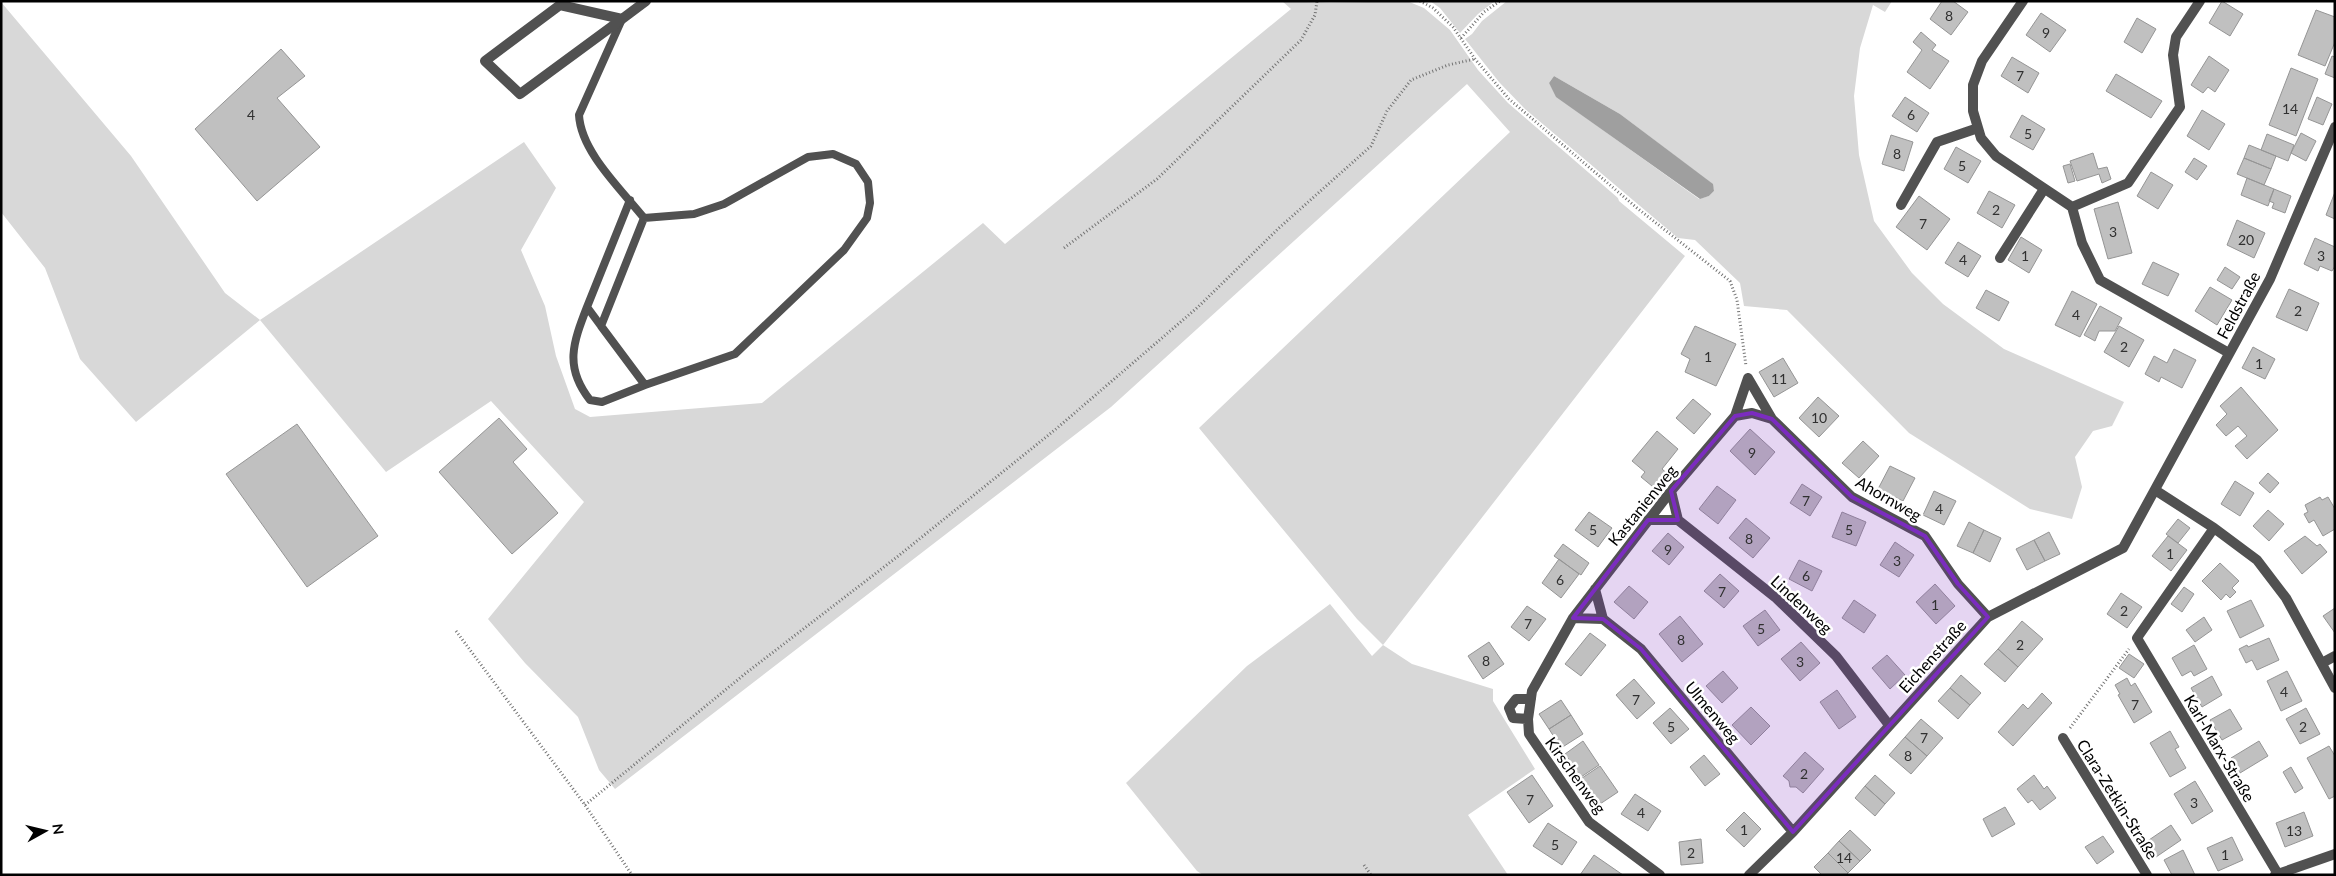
<svg xmlns="http://www.w3.org/2000/svg" width="2336" height="876" viewBox="0 0 2336 876" font-family="Lato,sans-serif">
<style>
.green{fill:#d8d8d8;fill-rule:evenodd}
.water{fill:#9f9f9f}
.building{fill:#c0c0c0;stroke:#959595}
.lines{fill:none;stroke-linecap:round;stroke-linejoin:round}
.path{stroke:#737373;stroke-width:3;stroke-dasharray:1 2.5;stroke-linecap:butt}
.service{stroke:#515151;stroke-width:8}
.minor{stroke:#515151;stroke-width:10}
.tertiary{stroke:#515151;stroke-width:10}
.marked{fill:#7b2cbf;fill-opacity:0.2;stroke:#7b2cbf;stroke-width:4;stroke-linejoin:round}
.labels{text-anchor:middle;dominant-baseline:central;stroke-width:5;stroke-linejoin:round;paint-order:stroke}
.number-label{font-size:14px;fill:#303030}
.street-label{font-size:16px;fill:#000;stroke:#fff}
</style>
<rect width="100%" height="100%" fill="#fff"/>
<path class="green" d="M1282,1L1330,3L1407,1L1424,8L1450,30L1478,70L1508,103L1618,198L1619,201L1685,256L1383,645L1412,664L1493,689V701L1535,769L1468,815L1508,875H1203L1197,871L1126,783L1247,666L1330,604L1372,656L1383,645L1357,619L1199,428L1510,132L1467,84L1111,407L615,789L599,770L578,717L525,663L488,619L584,502L491,401L386,472L260,320L136,422L80,359L45,268L1,212V2L131,156L225,293L260,320L524,142L556,188L521,250L545,306L556,356L575,409L590,417L762,403L983,223L1005,244L1291,9Z
M1430,1H1495L1478,14L1460,33L1440,8Z
M1507,1H1892L1885,12L1873,5L1860,48L1854,96L1859,155L1874,221L1912,273L1943,304L2004,349L2124,402L2112,426L2093,431L2075,457L2082,487L2072,519L2030,509L1909,433L1787,310L1744,306L1740,283L1695,240L1678,238L1525,109L1499,82L1465,39L1472,34L1482,21ZM1554,76L1620,114L1712,184L1714,191L1709,196L1699,199L1557,97L1549,83Z"/>
<path class="water" d="M1554,76L1620,114L1713,184L1714,191L1709,196L1700,199L1556,97L1549,83Z"/>
<path class="building" d="M1942,1H1953L1968,12L1951,35L1930,19Z
M2222,1L2243,14L2230,36L2209,23Z
M2316,10L2335,17V42L2325,66L2298,55Z
M2041,13L2066,30L2050,52L2026,35Z
M2137,18L2156,29L2142,53L2124,42Z
M1921,32L1936,45L1932,50L1949,61L1930,89L1907,72L1922,50L1913,42Z
M281,49L305,76L277,98L320,147L257,201L195,129Z
M2209,56L2229,70L2215,92L2208,87L2203,93L2191,85Z
M2332,56L2335,57V78L2325,74Z
M2012,57L2039,73L2028,93L2001,76Z
M2291,68L2318,79L2296,136L2269,125Z
M2116,74L2162,101L2151,118L2106,91Z
M1905,97L1929,113L1917,132L1892,116Z
M2317,97L2332,104L2323,125L2308,119Z
M2202,110L2225,124L2209,150L2187,136Z
M2022,115L2045,129L2033,150L2010,137Z
M2301,133L2316,141L2306,161L2291,153Z
M2267,134L2294,145L2288,161L2261,150Z
M1891,135L1913,142L1904,171L1882,164Z
M2249,145L2276,156L2271,169L2244,158Z
M1956,147L1981,161L1968,183L1944,169Z
M2093,153L2098,169L2107,167L2111,179L2102,183L2099,174L2077,181L2070,161Z
M2194,158L2207,166L2197,180L2185,172Z
M2244,158L2271,169L2264,185L2237,174Z
M2070,164L2075,181L2068,183L2063,166Z
M2151,172L2173,185L2158,209L2137,196Z
M2247,178L2274,189L2268,206L2241,195Z
M2274,189L2291,196L2285,213L2272,208L2274,203L2269,201Z
M1989,191L2015,205L2002,228L1977,213Z
M2335,192V219L2326,215Z
M1919,196L1950,219L1927,250L1896,227Z
M2118,202L2132,253L2108,259L2094,209Z
M2237,220L2265,233L2254,258L2227,245Z
M2021,237L2042,250L2029,273L2008,260Z
M2315,238L2335,247V266L2332,271L2320,266L2318,271L2304,264Z
M1958,242L1981,256L1968,277L1945,263Z
M2153,262L2179,274L2168,296L2142,284Z
M2225,267L2240,277L2232,289L2217,280Z
M2210,287L2232,300L2217,325L2195,311Z
M2289,289L2319,303L2307,331L2276,317Z
M1986,290L2009,302L1999,321L1976,308Z
M2072,291L2097,304L2080,337L2055,325Z
M2100,306L2122,318L2115,331H2099L2095,341L2084,335Z
M1695,326L1736,344L1716,386L1685,372L1690,359L1681,354Z
M2119,326L2144,340L2129,367L2104,352Z
M2253,347L2275,359L2265,379L2242,368Z
M2174,349L2196,360L2182,388L2161,377L2159,382L2145,374L2154,356L2167,363Z
M1783,358L1798,383L1774,397L1759,372Z
M2241,387L2278,430L2247,459L2235,446L2247,436L2238,426L2226,436L2216,425L2227,414L2220,406Z
M1818,397L1839,416L1819,437L1799,418Z
M1693,399L1711,414L1694,434L1676,418Z
M499,418L527,449L513,462L558,513L512,554L439,472Z
M297,424L378,536L307,587L226,474Z
M1750,429L1775,452L1755,475L1730,451Z
M1657,431L1678,449L1662,469L1670,476L1658,491L1641,477L1645,472L1632,461Z
M1863,441L1879,456L1859,478L1842,463Z
M1890,466L1915,478L1903,501L1878,489Z
M2268,473L2279,483L2270,493L2259,483Z
M2235,481L2254,493L2240,516L2221,504Z
M1802,484L1822,497L1810,516L1790,503Z
M1717,486L1736,500L1718,524L1699,509Z
M1934,491L1956,501L1944,525L1923,515Z
M2320,497L2322,500L2328,497L2335,509V529L2323,536L2314,520L2309,523L2304,514L2308,512L2305,505Z
M2268,510L2284,524L2269,541L2253,526Z
M1589,512L1612,528L1598,547L1575,530Z
M1842,512L1866,522L1856,546L1832,537Z
M1746,518L1770,538L1753,558L1729,538Z
M2178,519L2190,528L2178,543L2166,534Z
M1969,522L1984,530L1973,553L1957,546Z
M1984,530L2001,538L1990,562L1973,553Z
M2049,532L2060,554L2045,561L2034,540Z
M1668,533L1684,547L1669,565L1652,551Z
M2168,536L2187,550L2171,571L2152,556Z
M2305,536L2317,546L2320,544L2327,552L2302,574L2284,551Z
M2034,540L2045,561L2027,570L2016,549Z
M1895,542L1914,555L1899,577L1880,565Z
M1563,544L1589,563L1581,575L1554,556Z
M1559,559L1579,574L1561,598L1542,583Z
M1799,560L1822,571L1812,591L1789,579Z
M2220,563L2239,581L2232,588L2236,592L2230,598L2226,594L2221,600L2202,581Z
M1720,574L1739,591L1724,608L1704,591Z
M1935,584L1955,606L1936,624L1916,602Z
M1629,586L1648,602L1634,619L1614,602Z
M2184,587L2194,594L2182,612L2171,604Z
M2121,593L2142,607L2127,628L2107,614Z
M1854,600L1876,615L1864,633L1842,618Z
M2251,600L2264,626L2240,638L2227,611Z
M1527,606L1546,619L1529,641L1511,627Z
M2335,608V633L2323,616Z
M1765,610L1780,630L1758,646L1743,626Z
M1680,616L1703,644L1682,662L1659,634Z
M2204,617L2212,630L2195,642L2186,630Z
M2022,621L2043,639L2018,667L1998,649Z
M1590,633L1606,645L1581,676L1565,664Z
M2269,638L2279,660L2257,670L2252,660L2246,663L2239,649L2247,645L2248,647Z
M1489,642L1504,664L1483,679L1468,656Z
M1801,642L1820,663L1800,681L1781,659Z
M2194,645L2207,669L2194,676L2191,671L2182,676L2172,658Z
M1998,649L2018,667L2005,682L1984,664Z
M2129,654L2144,664L2134,678L2119,668Z
M1887,655L1905,675L1890,689L1872,668Z
M1723,671L1738,688L1722,703L1706,686Z
M2287,671L2302,701L2281,711L2267,681Z
M1961,675L1981,693L1970,705L1950,688Z
M2212,676L2222,695L2202,707L2191,688Z
M2127,678L2131,686L2135,683L2152,712L2134,723L2118,695L2120,694L2115,685Z
M1634,679L1655,703L1637,719L1616,695Z
M1950,688L1970,705L1958,719L1938,701Z
M1837,690L1856,717L1839,729L1820,702Z
M2042,693L2052,703L2013,746L1998,732L2023,704L2028,709Z
M1561,700L1571,715L1549,729L1539,714Z
M1751,707L1770,726L1751,745L1732,725Z
M1670,708L1689,729L1671,744L1653,723Z
M2306,708L2320,734L2300,744L2286,719Z
M2230,709L2242,729L2222,740L2210,720Z
M1571,715L1583,734L1561,748L1549,729Z
M1921,719L1943,738L1927,756L1905,737Z
M2170,731L2179,747L2175,749L2186,768L2170,777L2150,743Z
M1905,737L1927,756L1911,774L1889,755Z
M1583,741L1599,765L1581,777L1565,754Z
M2259,741L2268,756L2240,773L2231,758Z
M2329,746L2335,756V796L2329,799L2307,758Z
M1805,752L1824,769L1803,793L1796,787H1790L1789,781L1783,776Z
M1704,755L1720,774L1705,786L1690,767Z
M1600,766L1618,792L1600,804L1582,778Z
M2291,767L2303,788L2295,793L2283,772Z
M1532,775L1553,806L1529,823L1507,792Z
M1875,775L1895,793L1885,804L1865,786Z
M2034,775L2044,789L2047,786L2056,798L2040,810L2032,800L2028,803L2017,789Z
M2195,781L2213,811L2192,824L2174,794Z
M1865,786L1885,804L1875,816L1855,798Z
M1635,794L1661,811L1648,831L1621,814Z
M2005,807L2015,824L1992,837L1983,819Z
M1744,812L1761,829L1744,847L1726,830Z
M2304,812L2313,836L2285,847L2276,823Z
M1548,823L1577,842L1562,865L1533,846Z
M2171,825L2181,840L2156,857L2146,842Z
M1850,830L1871,850L1860,861L1839,841Z
M2103,836L2114,852L2097,864L2085,847Z
M2232,837L2243,860L2218,871L2207,848Z
M1701,839L1703,863L1681,865L1679,842Z
M1839,841L1860,861L1848,873L1828,853Z
M2183,850L2195,875H2172L2164,860Z
M1828,853L1848,873L1846,875H1822L1814,867Z
M1594,855L1623,875H1580Z"/>
<g class="lines">
<path class="path" d="M1420,1L1433,8L1453,27L1475,59L1509,99L1637,208L1730,281L1737,300L1746,366
M1461,38L1484,12L1500,1
M1064,248L1157,179L1301,40L1315,15L1317,1
M456,631L585,805L632,875
M2070,728L2129,649
M585,805L746,673L897,557L1056,429L1198,307L1279,228L1371,146L1387,111L1411,80L1448,65L1475,59
M1364,865L1371,875"/>
<path class="service" d="M622,19L579,115C581,152 621,189 644,218L601,326L645,385L735,354L844,250L867,218L870,203L868,182L856,164L833,154L808,157L724,204L694,214L644,218
M587,307C573,343 564,367 590,400L602,402L645,385
M601,326L587,307L630,200"/>
<path class="minor" d="M2023,1L1982,61L1973,85V111L1981,138L1996,156L2072,207L2082,243L2100,280L2229,353
M622,19L560,5L485,61L520,94L622,19L646,1
M1901,205L1937,142L1978,128
M2072,207L2128,183L2180,107L2173,55L2176,37L2200,1
M2000,258L2044,189
M1748,378L1772,419
M1735,416L1752,413L1772,419L1852,497L1925,536L1958,584L1988,617
M2155,490L2214,528L2257,560L2286,598L2335,688
M1671,491L1678,520L1775,597L1836,656L1889,725
M1648,520H1678
M2214,528L2137,638L2278,874
M1595,589L1603,619L1641,649L1793,832
M1573,618L1603,619
M2322,663L2335,656
M1528,719L1513,718L1509,708L1516,699H1531
M2063,738L2147,875
M1660,875L1589,822L1529,734L1528,719L1532,691L1573,618L1671,491L1735,416L1748,378
M1749,875L1793,832L1988,617L2123,548L2270,279L2335,127"/>
<path class="tertiary" d="M2275,875L2335,854"/>
</g>
<path class="marked" d="M1752,413L1772,419L1852,497L1925,536L1958,584L1988,617L1793,832L1641,649L1603,619L1573,618L1648,520H1678L1671,491L1735,416Z"/>
<g class="labels">
<g class="number-label">
<text x="1949" y="15">8</text>
<text x="2046" y="32">9</text>
<text x="2020" y="75">7</text>
<text x="2290" y="108">14</text>
<text x="251" y="114">4</text>
<text x="1911" y="114">6</text>
<text x="2028" y="133">5</text>
<text x="1897" y="153">8</text>
<text x="1962" y="165">5</text>
<text x="1996" y="209">2</text>
<text x="1923" y="223">7</text>
<text x="2113" y="231">3</text>
<text x="2246" y="239">20</text>
<text x="2025" y="255">1</text>
<text x="2321" y="255">3</text>
<text x="1963" y="259">4</text>
<text x="2298" y="310">2</text>
<text x="2076" y="314">4</text>
<text x="2124" y="346">2</text>
<text x="1708" y="356">1</text>
<text x="2259" y="363">1</text>
<text x="1779" y="378">11</text>
<text x="1819" y="417">10</text>
<text x="1752" y="452">9</text>
<text x="1806" y="500">7</text>
<text x="1939" y="508">4</text>
<text x="1593" y="529">5</text>
<text x="1849" y="529">5</text>
<text x="1749" y="538">8</text>
<text x="1668" y="549">9</text>
<text x="2170" y="553">1</text>
<text x="1897" y="560">3</text>
<text x="1806" y="575">6</text>
<text x="1560" y="579">6</text>
<text x="1722" y="591">7</text>
<text x="1935" y="604">1</text>
<text x="2124" y="610">2</text>
<text x="1528" y="623">7</text>
<text x="1761" y="628">5</text>
<text x="1681" y="639">8</text>
<text x="2020" y="644">2</text>
<text x="1486" y="660">8</text>
<text x="1800" y="661">3</text>
<text x="2284" y="691">4</text>
<text x="1636" y="699">7</text>
<text x="2135" y="704">7</text>
<text x="1671" y="726">5</text>
<text x="2303" y="726">2</text>
<text x="1924" y="737">7</text>
<text x="1908" y="755">8</text>
<text x="1804" y="773">2</text>
<text x="1530" y="799">7</text>
<text x="2194" y="802">3</text>
<text x="1641" y="812">4</text>
<text x="1744" y="829">1</text>
<text x="2294" y="830">13</text>
<text x="1555" y="844">5</text>
<text x="1691" y="852">2</text>
<text x="2225" y="854">1</text>
<text x="1844" y="857">14</text>
</g>
<g class="street-label">
<text transform="translate(2238 305) rotate(-62)">Feldstraße</text>
<text transform="translate(1889 498) rotate(30)">Ahornweg</text>
<text transform="translate(1642 505) rotate(-51)">Kastanienweg</text>
<text transform="translate(1802 604) rotate(43)">Lindenweg</text>
<text transform="translate(1932 656) rotate(-48)">Eichenstraße</text>
<text transform="translate(1713 712) rotate(50)">Ulmenweg</text>
<text transform="translate(2220 748) rotate(59)">Karl-Marx-Straße</text>
<text transform="translate(1576 775) rotate(54)">Kirschenweg</text>
<text transform="translate(2118 799) rotate(58)">Clara-Zetkin-Straße</text>
</g>
</g>
<rect width="2336" height="876" fill="none" stroke="#000000" stroke-width="5"/>
<g transform="translate(45 831) rotate(82)" stroke="#ffffff" stroke-width="4" paint-order="stroke">
<path d="M0-4L9 19L0 12L-9 19Z" fill="#000000"/>
<text y="-8" font-size="14" font-weight="bold" text-anchor="middle" fill="#000000">N</text>
</g>
</svg>
